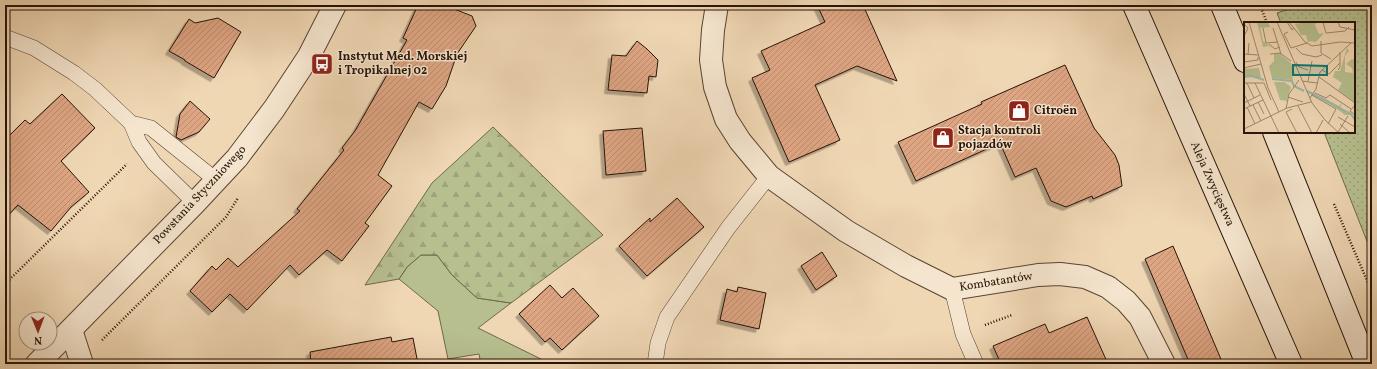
<svg xmlns="http://www.w3.org/2000/svg" width="1377" height="369" viewBox="0 0 1377 369" font-family="Vollkorn,serif">
<style>
.grass{fill:#b7bf8f;stroke:#6e694b}
.forest{fill:url(#forest-firs);stroke:#6e694b}
.garden{fill:url(#garden-dots);stroke:#6e694b}
.building{fill:url(#building-hatch);stroke:#261307;filter:url(#shadow)}
.lines{fill:none;stroke-linecap:round;stroke-linejoin:round}
.service-casing{stroke:#584432;stroke-width:16}
.minor-casing{stroke:#584432;stroke-width:24}
.tertiary-casing{stroke:#584432;stroke-width:24}
.secondary-casing{stroke:#261307;stroke-width:24}
.path{stroke:#261307;stroke-width:2.5;stroke-dasharray:1 2;stroke-linecap:butt}
.service{stroke:#f5e5ce;stroke-width:15}
.minor{stroke:#f5e5ce;stroke-width:22}
.tertiary{stroke:#f5e5ce;stroke-width:22}
.secondary{stroke:#f5e5ce;stroke-width:22}
.labels{text-anchor:middle;dominant-baseline:central;stroke-width:3;stroke-linejoin:round;paint-order:stroke}
.poi-label{font-size:12px;font-weight:bold;fill:#261307;stroke:#f5e5ce;text-anchor:start}
.street-label{font-size:12px;fill:#261307;stroke:#f5e5ce}
.inset-river{fill:none;stroke:#9abaad;stroke-width:2}
.inset-road{fill:none;stroke:#9f896f;stroke-width:1}
.view{fill:#0f766e;fill-opacity:0.15;stroke:#0f766e;stroke-width:2}
.inset-edge{fill:none;stroke:#261307;stroke-width:2}
</style>
<defs>
<pattern id="forest-firs" width="22" height="20" patternUnits="userSpaceOnUse"><rect width="22" height="20" fill="#b7bf8f"/><path d="M5 1l3.5 6h-7zM16 11l3.5 6h-7z" fill="#9da37a"/></pattern>
<pattern id="garden-dots" width="8" height="8" patternUnits="userSpaceOnUse"><rect width="8" height="8" fill="#b7bf8f"/><path d="M2 2h.1M6 6h.1" fill="none" stroke="#9da37a" stroke-width="1.8" stroke-linecap="round"/></pattern>
<pattern id="building-hatch" width="6" height="6" patternUnits="userSpaceOnUse"><rect width="6" height="6" fill="#dea583"/><path d="M-1 1l2-2M0 6l6-6M5 7l2-2" fill="none" stroke="#be8d70"/></pattern>
<filter id="shadow"><feDropShadow dx="-3.5" dy="3.5" stdDeviation="0" flood-color="#0004"/></filter>
</defs>
<rect width="100%" height="100%" fill="#f0d7b4"/>
<filter id="stains"><feTurbulence type="fractalNoise" baseFrequency=".005" numOctaves="4"/><feColorMatrix values="0 0 0 0 .2 0 0 0 0 .09 0 0 0 0 .02 0 0 0 .5 -.17"/></filter>
<radialGradient id="worn" r=".72"><stop offset=".6" stop-color="#630" stop-opacity="0"/><stop offset="1" stop-color="#630" stop-opacity=".3"/></radialGradient>
<path class="grass" d="M421,255H437L452,275L477,298L511,303L478,328L551,364H481L479,354L448,359L438,311L399,279L407,267Z"/>
<path class="forest" d="M493,127L603,235L511,303L477,298L452,275L437,255H421L407,267L399,279L365,285L432,183Z"/>
<path class="garden" d="M1302,5H1372V254L1324,132H1354V23H1281L1277,13Z"/>
<path class="building" d="M418,5H444L472,16L476,26L457,54L446,86L432,109L419,102L378,175L392,186L365,223L369,226L342,261L327,250L299,275L290,265L247,310L230,294L212,312L190,291L212,266L216,270L228,258L238,267L300,211L297,209L344,150L342,148L355,131L407,40L403,38Z
M817,5H863L897,81L857,66L815,85L840,140L789,162L752,78L770,70L761,51L825,22Z
M218,18L241,32L214,78L185,61V60L169,51L189,19L195,23Z
M637,41L647,49L658,60L656,77L649,76L647,93L608,90L612,55L626,56Z
M1065,65L1094,128L1115,155L1119,165L1122,186L1093,199L1092,196L1066,207L1051,201L1036,168L1015,177L1000,143L916,181L898,142L982,104L981,102Z
M62,94L95,128L61,161L89,192L71,207L51,231L18,205L5,219V140L25,120L30,124Z
M190,101L210,119L199,132L181,140L176,137L180,114Z
M642,128L646,171L606,175L603,131Z
M677,198L704,227L647,276L619,246L650,218V222Z
M1173,246L1223,364H1190L1145,259Z
M822,252L837,276L816,290L801,266Z
M550,285L562,298L573,288L599,316L562,350L550,338L545,342L519,314Z
M738,287L766,293L759,329L720,320L727,289L737,292Z
M1087,317L1108,364H1001L993,346L1045,324L1049,333Z
M391,337L392,342L413,338L418,364H311L310,352Z"/>
<g class="lines">
<g class="service-casing">
<path id="service" d="M5,37L34,48L74,73L95,89L131,123L139,142L154,163L195,203
M131,123L151,128L216,180
M952,289L963,334L976,364
M655,364L658,343L667,317L728,228L769,176"/>
</g>
<g class="minor-casing">
<path id="minor" d="M717,5L713,30L711,60L715,87L726,119L740,141L769,176L846,231L906,266L952,289L1038,275L1060,274L1085,277L1108,287L1126,301L1140,317L1164,364
M71,330L82,364"/>
</g>
<g class="tertiary-casing">
<path id="tertiary" d="M37,364L195,203L237,158L274,109L309,56L335,5"/>
</g>
<g class="secondary-casing">
<path id="secondary" d="M1134,5L1291,364
M1222,5L1245,61
M1274,132L1367,364"/>
</g>
<path class="path" d="M1260,5L1267,23
M1334,204L1372,292
M5,284L127,164
M985,325L1012,315
M102,340L226,217L238,198"/>
<use href="#service" class="service"/>
<use href="#minor" class="minor"/>
<use href="#tertiary" class="tertiary"/>
<use href="#secondary" class="secondary"/>
</g>
<defs>
<g id="bus-square" transform="scale(1.15)"><rect x="-9" y="-9" width="18" height="18" rx="4" fill="#8f2418" stroke="#f5e5ce"/><path d="M-5-6H5V4H4V6H2V4H-2V6H-4V4H-5ZM-3.5-4V0h7V-4ZM-3.5 1.2v1.5H-2V1.2ZM2 1.2v1.5H3.5V1.2Z" fill="#fff"/></g>
<g id="shop-square" transform="scale(1.15)"><rect x="-9" y="-9" width="18" height="18" rx="4" fill="#8f2418" stroke="#f5e5ce"/><path d="M-5-2.5h2.3a2.7 3.5 0 0 1 5.4 0H5L5.5 6h-11ZM-1.5-2.5h3a1.5 2.3 0 0 0-3 0Z" fill="#fff"/></g>
</defs>
<g fill-rule="evenodd">
<use href="#bus-square" x="322" y="64"/>
<use href="#shop-square" x="1019" y="111"/>
<use href="#shop-square" x="943" y="138"/>
</g>
<g class="labels">
<g class="poi-label">
<text x="338" y="57">Instytut Med. Morskiej<tspan x="338" dy="14">i Tropikalnej 02</tspan></text>
<text x="1034" y="111">Citroën</text>
<text x="958" y="131">Stacja kontroli<tspan x="958" dy="14">pojazdów</tspan></text>
</g>
<g class="street-label">
<text transform="translate(1212 184) rotate(66)">Aleja Zwycięstwa</text>
<text transform="translate(200 195) rotate(-47)">Powstania Styczniowego</text>
<text transform="translate(996 282) rotate(-9)">Kombatantów</text>
</g>
</g>
<g transform="translate(1244 22)">
<rect width="111" height="111" fill="#f0d7b4"/>
<path d="M13,0H24L26,5L16,6L19,19L28,26L24,24L19,25ZM74,73L95,84L98,81L96,86L103,91L105,89L107,93H101Z" fill="#b7bf8f"/>
<path d="M69,0L72,1L71,3L75,12L80,11L72,20L66,19L64,21L62,13H57L55,11L64,13L66,8L59,6L56,1ZM103,26L105,29L101,34V50L109,51L108,46L102,42L108,37L111,38V81L94,68L98,61L89,55L91,49H96Z" fill="#b7bf8f"/>
<path d="M56,1L59,6L67,7V13H57L51,2ZM30,60H40L47,65L43,79L36,78Z" fill="#b7bf8f"/>
<path d="M35,31L47,41L51,52L48,53L49,58L28,56L25,44L30,39V32ZM15,46L17,56L0,54V47Z" fill="#b7bf8f"/>
<path class="inset-river" d="M0,55L8,54L20,58M28,57L48,59L50,64L60,69M63,69L107,92L111,98"/>
<path class="inset-road" d="M5,0L24,66L35,90M33,0L68,81L81,98L95,111M43,0L48,8L50,6M45,0L61,20L68,24L96,20L111,21M79,0L82,11L101,9L105,5M94,0L96,5L111,8M0,2L4,6L0,14M19,6L22,21L34,20M29,6L37,32M44,10L40,12L47,26M77,19V31L87,37M25,22L31,27L36,25M47,26L63,21M52,26L58,32L72,35L78,33M0,32L14,33M26,32L36,31L47,39M4,33L5,21M0,40L14,38V35M52,40L55,45L64,48M0,46L17,42M78,48L85,52L96,41M94,48L96,45V30M75,55L111,81M58,59L73,61M64,59L68,39M0,61H20L27,78M3,61L10,76M11,61L35,111M71,71L82,76L86,73L107,87M0,72L6,84M68,73L92,87L84,102M44,75L59,80M66,76L72,67L76,50L107,21M14,80L20,92M0,81L16,73M9,83L17,99M111,83L106,89L111,93M54,84L68,111M3,85L11,102M0,87L19,78M42,87L45,72L55,58M48,87L42,90L53,111M94,95L111,105M96,102L106,111M0,107L43,86L67,80M94,110L104,94M72,111L79,98"/>
<path class="view" d="M49,43L83,44V53H49Z"/>
<rect width="111" height="111" class="inset-edge"/>
</g>
<rect width="1377" height="369" fill="none" stroke="#f0d7b4" stroke-width="20"/>
<rect x="6" y="6" width="1365" height="357" fill="none" stroke="#261307" stroke-width="2"/>
<rect x="10" y="10" width="1357" height="349" fill="none" stroke="#261307"/>
<g transform="translate(38 331) rotate(179)"><circle r="19" fill="#f5e5ce" stroke="#a2917e"/>
<path d="M0-3L7 15L0 10L-7 15Z" fill="#8f2418"/>
<text y="-6" font-size="11" font-weight="bold" text-anchor="middle" fill="#261307">N</text>
</g>
<rect width="100%" height="100%" filter="url(#stains)"/>
<rect width="100%" height="100%" fill="url(#worn)"/>
</svg>
